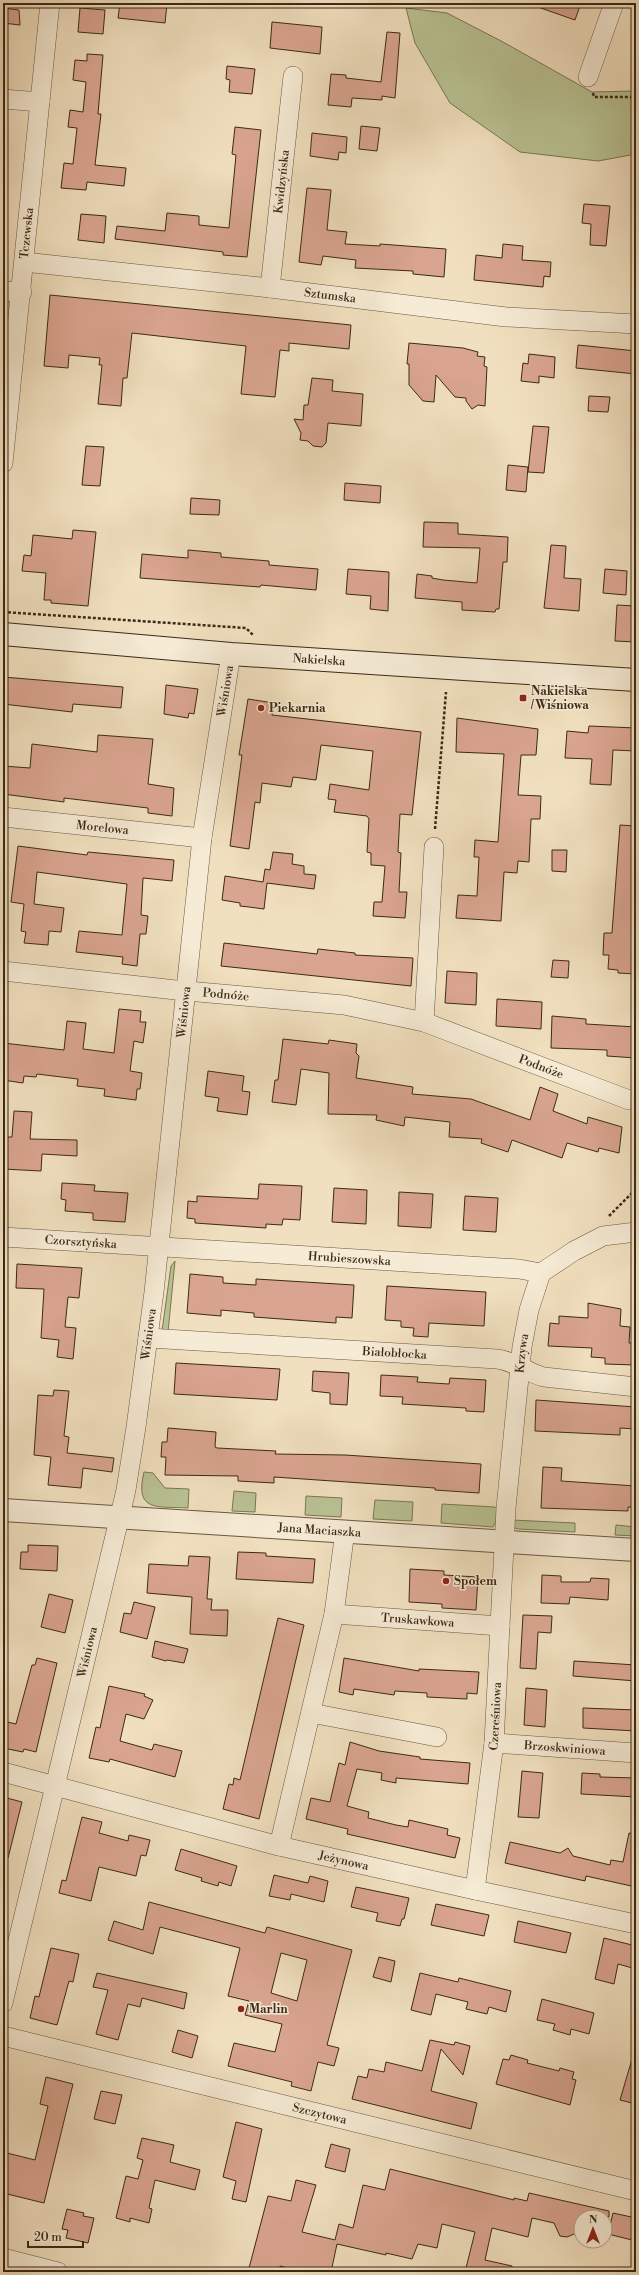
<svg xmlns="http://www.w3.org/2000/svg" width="639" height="2275" viewBox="0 0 639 2275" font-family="'Libre Bodoni',serif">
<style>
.green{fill:#b9c293;stroke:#7a7655}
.building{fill:#daa590;stroke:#3c2917;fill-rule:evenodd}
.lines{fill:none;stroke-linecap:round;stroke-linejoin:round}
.minor-casing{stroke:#695741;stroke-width:20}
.tertiary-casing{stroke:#695741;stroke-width:24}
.secondary-casing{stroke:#3c2917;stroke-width:24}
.path{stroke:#3c2917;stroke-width:2.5;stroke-dasharray:3 2;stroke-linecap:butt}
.minor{stroke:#f6ebd5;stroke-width:19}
.tertiary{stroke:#f6ebd5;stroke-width:22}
.secondary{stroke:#f6ebd5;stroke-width:22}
.poi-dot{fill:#8f2418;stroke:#f6ebd5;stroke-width:1.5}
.labels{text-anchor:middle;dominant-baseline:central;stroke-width:3;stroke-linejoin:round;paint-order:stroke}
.street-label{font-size:12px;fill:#3c2917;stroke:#f6ebd5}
.poi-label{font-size:12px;font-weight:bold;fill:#3c2917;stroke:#f6ebd5;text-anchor:start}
</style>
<rect width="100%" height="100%" fill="#f1e0bf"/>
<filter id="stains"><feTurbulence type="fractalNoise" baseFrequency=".005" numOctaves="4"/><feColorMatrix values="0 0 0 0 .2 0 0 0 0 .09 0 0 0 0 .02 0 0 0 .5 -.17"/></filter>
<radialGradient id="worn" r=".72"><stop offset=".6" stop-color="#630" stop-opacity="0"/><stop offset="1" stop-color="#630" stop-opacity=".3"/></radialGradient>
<path class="green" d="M406,8L447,13L503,42L592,92L636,91V154L598,161L520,152L450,103L415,43Z
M175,1261L168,1332L162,1331L171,1266Z
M144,1472L153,1473L165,1488L189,1489L188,1508C158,1506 134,1513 144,1472Z
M234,1491L256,1493L255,1512L232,1511Z
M306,1496L342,1498L341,1517L305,1515Z
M375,1500L413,1502L412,1521L373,1519Z
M442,1504L495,1507L497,1509V1519L493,1527L441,1523Z
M512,1520L575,1523V1532L518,1529L515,1528Z
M616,1525L636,1527V1536L615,1535Z"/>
<path class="building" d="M120,3L167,4L165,23L118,18Z
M535,3H581L575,20L535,6Z
M3,8L19,10L20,25L3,23Z
M80,8L105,10L103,34L78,32Z
M272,22L322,27L320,54L270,48Z
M387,32L400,33L395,98L382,96V100L352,98L351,107L328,105L331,74L346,75V78L381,82Z
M87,54L103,55L98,114H101L95,165L126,168L124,186L87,182L86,190L61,188L64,163L73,164L77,128L68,127L70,110L83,112L86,82L73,80L75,60L87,61Z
M227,66L255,69L252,94L229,92L230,80L226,79Z
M361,126L380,128L377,151L359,149Z
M235,127L261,130L247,257L223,255V252L115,239L117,226L165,231L167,213L199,216V225L229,228L236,155L232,154Z
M312,133L347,137L346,153L339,152L338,160L310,156Z
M307,188L331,190L327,230L347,232L345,244L380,246V244L446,249L444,277L413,274V271L355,268L356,260L323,256L321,265L299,262Z
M584,204L610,206L606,246L590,245L591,224L582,223Z
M81,214L106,216L104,243L78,240Z
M503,244L523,246L522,260L551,262L550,277L544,276L543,287L474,280L476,255L502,258Z
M50,295L351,325L349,349L289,343V351L280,350L275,397L241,394L246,346L132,333L127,378H123L121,406L98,404L102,365H99L100,358L69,355L68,368L44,366Z
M409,343L463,348L478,352L477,356L485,357L484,366L487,367L485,406L478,405L472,409L466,401V398L455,397L436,375L434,402L423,401L409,385V364H407Z
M578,345L636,351V374L576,368Z
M529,354L555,357L554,378L539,376V383L521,381L523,363L528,364Z
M312,378L333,380L332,391L363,394L361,426L328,423L326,443L322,447L313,446L308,441L300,440L301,433L294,419L303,420L304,405H308Z
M589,396L610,397L608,412L588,411Z
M533,426L549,427L544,473L528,472Z
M86,446L104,447L100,486L82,485Z
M508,465L528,467L526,492L506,490Z
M345,483L381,486L380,503L344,500Z
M191,498L220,500L219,515L190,514Z
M424,522L458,523V534L508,537L507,562H503L499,609H496L495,612L462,610V602L415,598L417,574L432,576V578L443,580L477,583L480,548L423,547Z
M73,530L96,532L88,606L51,603V600H44L46,573L22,571L24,555L31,556L33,535L72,539Z
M551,545L566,546L564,578L581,579L579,611L544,608Z
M188,550L221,553V557L269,561V565L318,569L316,590L261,585L260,587L140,578L142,554L188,558Z
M348,569L389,572L388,611L370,609L371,596L346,594Z
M605,569L627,571L626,595L603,593Z
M617,605L636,606V642L615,641Z
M3,677L123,687L121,708L73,704L72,712L3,704Z
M166,685L198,689L194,714L189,713L188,718L164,714Z
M248,699L274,703L272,715L421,732L412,815L400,814L398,852L401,853L399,892H407L405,918L373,916L374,902H382L385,866L371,865V853L367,852L369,819L367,816L334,812L336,800L328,799L330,784L369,790L373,751L321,745L316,780L293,777L291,787L262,783L260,803L255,802L249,849L230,846L242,755H239Z
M457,718L538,729L536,755H521L518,795L541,796L540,819H531L529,862L518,861L517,873L504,872L501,921L456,918L458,895L477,896L479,857H474L475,840L498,842L504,754L456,752Z
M589,726L636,728V751L613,750L611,785L590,784L592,759L565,758L567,731L588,733Z
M98,735L153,739L148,784L174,788L172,816L148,813V808L64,798V802L3,794V766L30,768L32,744L97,752Z
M620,825L636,826V974L618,973V970L608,969L609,955H603L604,933H612Z
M18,846L87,855L88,852L174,860L172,881L143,878L141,915L148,916L146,934H140L137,966L122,964L123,957L76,952L79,931L122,935L127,884L37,872L34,904L64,908L61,932L49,931L48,945L24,943L26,932L21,931L24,904L11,902Z
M552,850H567L566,872L552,871Z
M273,852L293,854L292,864L304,866V874L316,875L314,889L267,883L264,909L249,907L240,906V903L222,900L225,876L263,882L265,869L270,870Z
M224,943L317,954L318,949L355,953V955L413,958L411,986L221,966Z
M553,960L569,961L568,978L551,977Z
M447,971L477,973L476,1005L445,1003Z
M497,999L542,1002L541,1029L496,1026Z
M119,1009L141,1011L140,1022H146L143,1043L134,1041L130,1071L142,1073L140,1089H137L136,1100L104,1096L105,1089L77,1086L78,1079L37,1074L36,1077L24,1076L23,1083L3,1080V1043L64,1050L67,1021L86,1023L83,1049L114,1053Z
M552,1016L586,1019V1024L636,1027V1058L607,1056V1050L551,1048Z
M283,1039L328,1044L329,1040L357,1044L356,1053L359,1056L356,1078L413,1087L412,1094L471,1099L530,1120L540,1087L558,1094L553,1111L587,1124L588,1117L622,1127L619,1153L599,1148L598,1152L567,1143L562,1158L512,1140L508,1152L481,1143L482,1139L449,1137L450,1122L405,1117L404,1126L376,1120L377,1115L328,1114L329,1073L301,1069L296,1105L272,1102L275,1080H278Z
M208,1071L244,1076L242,1091L250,1092L247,1115L217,1111L219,1098L205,1096Z
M14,1111L32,1112L30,1139L77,1140V1156L42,1154L41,1171L3,1169V1137H12Z
M62,1183L95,1185L94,1191L128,1193L125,1222L93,1220V1213L65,1211L66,1200L61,1199Z
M259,1184L302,1186L300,1220L283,1219L282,1225L266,1224V1228L195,1223V1219L187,1218L188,1201L197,1202V1196L258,1199Z
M334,1188L367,1190L366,1224L332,1222Z
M399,1192L433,1194L431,1228L398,1226Z
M465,1196L498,1198L496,1232L463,1230Z
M17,1264L82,1268L79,1298L68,1297L65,1327L76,1328L73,1359L57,1357L59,1340L41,1338L44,1289L16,1288Z
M190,1274L223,1277V1283L256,1285V1279L354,1285L352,1318L336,1317V1323L254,1317V1313L221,1310V1316L187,1313Z
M387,1286L486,1292L484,1326L429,1323L428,1337L413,1336L414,1328L401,1327V1321L385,1320Z
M588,1303L621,1309L620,1326L630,1327L629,1343H636V1365L605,1364V1358L591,1357L592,1348L548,1346L550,1323L559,1324V1316L588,1318Z
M176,1363L280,1369L277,1400L174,1394Z
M313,1371L349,1373L347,1405L330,1404V1393L312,1391Z
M381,1375L418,1377L417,1382L449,1384L450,1378L486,1380L484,1412L466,1411V1408L402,1404L403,1397L380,1396Z
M54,1390L69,1391L64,1436L69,1437L67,1453L114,1458L112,1472L83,1468L81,1488L48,1485L51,1457L34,1455L38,1395L53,1396Z
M536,1400L636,1407V1429L620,1428V1435L535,1431Z
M168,1428L216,1432L215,1447L217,1448L276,1451L275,1454L345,1455L481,1464L479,1493L435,1490V1488L274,1477V1483L238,1481V1476L165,1475L166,1457H161L162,1442H167Z
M543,1467L562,1468L561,1481L636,1486V1507H628V1511L541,1508Z
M28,1545L58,1546L57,1571L20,1569L21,1552H28Z
M238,1552L266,1553V1556L315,1559L313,1583L236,1579Z
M189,1556L210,1557L207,1599H212L211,1610H228L227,1636L190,1634L192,1597L147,1593L149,1564L188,1566Z
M410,1569L444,1571V1575L478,1577L476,1610L442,1608V1604L409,1602Z
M542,1575L561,1576V1582H590L591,1578L609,1579L608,1600L570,1597L569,1604L541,1603Z
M49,1594L73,1600L65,1633L41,1627Z
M134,1602L155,1607L147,1639L120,1632L124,1613L131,1614Z
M523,1615L552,1616L551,1633L538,1632L536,1669L520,1668Z
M278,1618L304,1625L259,1819L223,1809L229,1784L233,1785L234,1778L240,1780Z
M155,1641L188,1649L184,1663L167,1660L166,1661L152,1657Z
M37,1658L57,1663L36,1752L24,1749L23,1752L3,1748V1721L16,1724L32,1665H35Z
M344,1658L419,1671V1669L479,1672L477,1694L467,1693V1699L427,1697V1693L395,1691L394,1695L354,1689L353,1695L339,1692Z
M574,1661L636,1665V1681L573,1676Z
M109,1686L145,1694L144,1696L153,1700L144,1719L126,1714L120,1741L152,1750L154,1744L182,1751L175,1777L110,1759L109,1762L89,1758L96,1727L100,1728Z
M526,1688L547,1690L545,1727L524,1725Z
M583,1708L636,1710V1731L583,1728Z
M350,1742L379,1751L420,1757V1759L470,1763L468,1784L396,1778V1783L381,1780L382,1773L357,1769L347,1806L369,1812L368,1818L396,1825L408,1827L409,1820L448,1829L447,1835L460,1838L455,1858L347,1834L348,1829L306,1819L311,1798L330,1802L339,1763L345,1765Z
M522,1771L543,1773L539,1818L518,1817Z
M582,1773L600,1774V1777L636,1778V1797L581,1794Z
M3,1797L22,1802L8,1858H3Z
M82,1817L102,1822L99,1833L128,1841L129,1835L150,1840L146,1856L141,1855L136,1876L99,1867L91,1901L59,1893L62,1880L66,1881Z
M629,1833L636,1834V1887L586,1876L585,1881L505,1863L510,1842L560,1853L568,1848L573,1856L610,1865L611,1860L623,1862Z
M181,1849L237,1866L231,1886L219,1882L218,1886L201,1881L202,1878L175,1870Z
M274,1875L308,1883L310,1876L328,1881L324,1902L291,1894L290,1900L269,1896Z
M356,1887L409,1898L404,1919H402L400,1926L376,1921L378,1913L351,1907Z
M149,1902L265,1933L267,1927L352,1950L327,2045L339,2048L334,2066L318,2062L311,2091L291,2086L292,2082L228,2066L234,2043L275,2052L282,2024L245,2015L249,2001L228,1996L240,1948L160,1927L153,1954L108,1940L114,1921L143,1930ZM281,1953L307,1960L297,2001L271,1993Z
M436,1904L489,1915L484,1936L431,1925Z
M518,1921L571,1933L566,1953L514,1942Z
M604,1938L636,1946V1969L618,1964L614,1984L595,1979Z
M51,1948L79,1954L73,1982L69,1981L57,2025L30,2018L35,1996L39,1997Z
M379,1957L395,1961L391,1982L373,1977Z
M97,1973L187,1993L184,2009L142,1998L140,2007L128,2004L118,2040L96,2034L108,1990L93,1987Z
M420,1973L458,1982L459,1978L511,1991L506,2012L489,2007L487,2014L466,2009L468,2002L436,1994L431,2015L411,2010Z
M542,1999L594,2013L589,2034L571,2029L570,2035L553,2030L555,2024L537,2020Z
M178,2030L198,2036L192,2058L172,2052Z
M430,2040L454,2045L455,2042L470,2046L463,2075L441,2049L431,2091L477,2103L471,2129L352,2099L358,2076L367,2078L369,2069L384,2072L386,2062L422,2071Z
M511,2055L528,2060L527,2063L559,2071L560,2068L574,2072L572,2079L576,2080L570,2105L496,2084L503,2059L509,2060Z
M632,2059H636V2104L620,2100Z
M46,2077L73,2084L44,2203L3,2193V2152L35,2160L48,2106L40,2104Z
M101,2091L122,2095L115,2124L94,2119Z
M236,2122L262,2129L246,2202L232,2199L236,2181L223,2177Z
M142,2138L174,2145L170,2162L200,2170L195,2190L155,2180L149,2208L152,2209L149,2223L130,2218V2222L116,2218L126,2176L138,2179L143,2160L137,2158Z
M331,2144L350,2149L345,2172L325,2167Z
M390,2169L514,2200V2198L527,2201L529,2193L609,2211V2217H581V2231L567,2237L560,2236L554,2223L532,2218L528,2237L492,2228L485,2260L512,2266V2272H465L475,2232L442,2224L437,2248L418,2244L412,2259L386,2253V2255L337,2244L331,2272H304L280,2266V2269L276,2268L275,2272H248L268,2196L291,2201L296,2180L316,2185L302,2232L335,2240L339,2224L353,2228L363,2185L385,2190Z
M67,2209L84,2213L83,2216L94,2218L88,2243L66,2238L68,2230L62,2229Z
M613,2213L636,2218V2241L608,2234Z"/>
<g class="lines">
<g class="minor-casing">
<g id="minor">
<path d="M588,77L614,3"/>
<path d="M3,99L40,102"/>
<path id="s1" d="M24,262L270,288L506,317L636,324"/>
<path id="s2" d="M270,288L293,76"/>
<path d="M3,291L22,292"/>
<path id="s3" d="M3,463L50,3"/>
<path id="s4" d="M3,817L202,838"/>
<path id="s5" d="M3,971L176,990L344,1005L424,1022L629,1100L636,1098"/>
<path d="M424,1022L434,847"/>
<path id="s6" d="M3,1237L519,1269L541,1273"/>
<path id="s7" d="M148,1338L497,1359C515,1361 527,1373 544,1377L636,1387"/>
<path id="s8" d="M334,1614L500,1626"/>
<path d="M311,1713L437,1737"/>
<path id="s9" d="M494,1743L636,1753"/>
<path id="s10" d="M3,1772L279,1846L475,1890L636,1924"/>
<path d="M279,1846L334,1614L345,1531"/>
<path id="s11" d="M475,1890L494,1743L506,1508L522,1347L529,1310L541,1273L574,1251L603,1236L636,1232"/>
<path id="s12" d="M3,2003L126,1490L136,1427L154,1292L202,838L231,654"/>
<path id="s13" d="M3,2036L636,2191"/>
<path d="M3,2258L58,2272"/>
</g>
</g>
<g class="tertiary-casing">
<g id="tertiary">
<path id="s14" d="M3,1510L636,1550"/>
</g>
</g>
<g class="secondary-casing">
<g id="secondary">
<path id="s15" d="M3,634L231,654L636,680"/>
</g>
</g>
<path class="path" d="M593,93L594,97H636
M3,612L246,628L253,635
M435,829L446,692
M609,1216L636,1189"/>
<use href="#minor" class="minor"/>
<use href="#tertiary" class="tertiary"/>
<use href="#secondary" class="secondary"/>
</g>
<g class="poi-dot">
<rect x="519" y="694" width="8" height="8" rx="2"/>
<circle cx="261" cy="708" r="4"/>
<circle cx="446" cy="1581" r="4"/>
<circle cx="241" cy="2009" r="4"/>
</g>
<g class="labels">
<g class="street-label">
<text stroke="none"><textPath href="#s2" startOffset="107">Kwidzyńska</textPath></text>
<text stroke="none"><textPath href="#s3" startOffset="231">Tczewska</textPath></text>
<text stroke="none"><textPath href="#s1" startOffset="308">Sztumska</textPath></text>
<text stroke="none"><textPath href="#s15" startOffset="317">Nakielska</textPath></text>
<text stroke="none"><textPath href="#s12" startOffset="1333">Wiśniowa</textPath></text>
<text stroke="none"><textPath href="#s4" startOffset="100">Morelowa</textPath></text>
<text stroke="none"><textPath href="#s5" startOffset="224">Podnóże</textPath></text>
<text stroke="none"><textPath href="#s12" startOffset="1009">Wiśniowa</textPath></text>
<text stroke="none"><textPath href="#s5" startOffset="550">Podnóże</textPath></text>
<text stroke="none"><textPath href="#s6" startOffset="78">Czorsztyńska</textPath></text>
<text stroke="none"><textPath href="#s6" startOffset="347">Hrubieszowska</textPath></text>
<text stroke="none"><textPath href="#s12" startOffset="685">Wiśniowa</textPath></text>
<text stroke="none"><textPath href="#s7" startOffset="247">Białobłocka</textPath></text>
<text stroke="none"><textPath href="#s11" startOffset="539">Krzywa</textPath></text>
<text stroke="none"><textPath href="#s14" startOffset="317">Jana Maciaszka</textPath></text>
<text stroke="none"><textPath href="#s8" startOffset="84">Truskawkowa</textPath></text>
<text stroke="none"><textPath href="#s12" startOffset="361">Wiśniowa</textPath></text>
<text stroke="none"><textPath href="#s11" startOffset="175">Czereśniowa</textPath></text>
<text stroke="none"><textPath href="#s9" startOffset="71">Brzoskwiniowa</textPath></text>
<text stroke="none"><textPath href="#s10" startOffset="352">Jeżynowa</textPath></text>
<text stroke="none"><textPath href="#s13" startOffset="326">Szczytowa</textPath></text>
</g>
<g class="poi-label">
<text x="531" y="691">Nakielska<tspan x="531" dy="14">/ Wiśniowa</tspan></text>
<text x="269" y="708">Piekarnia</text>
<text x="454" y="1581">Społem</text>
<text x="249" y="2009">Marlin</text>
</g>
</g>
<rect width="639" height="2275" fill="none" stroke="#f1e0bf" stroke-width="16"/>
<rect x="4" y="4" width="631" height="2267" fill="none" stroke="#3c2917" stroke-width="2"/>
<rect x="8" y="8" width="623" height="2259" fill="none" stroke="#3c2917"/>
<g transform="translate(593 2229)"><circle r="19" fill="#f6ebd5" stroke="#ac9d89"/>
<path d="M0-3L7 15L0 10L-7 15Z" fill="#8f2418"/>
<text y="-6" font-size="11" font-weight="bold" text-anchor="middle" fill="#3c2917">N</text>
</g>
<path d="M28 2241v6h55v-6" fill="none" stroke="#3c2917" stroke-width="2"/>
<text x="34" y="2241" font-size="12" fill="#3c2917" stroke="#f6ebd5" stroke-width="3" paint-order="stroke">20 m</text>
<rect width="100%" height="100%" filter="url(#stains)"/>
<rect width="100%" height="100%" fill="url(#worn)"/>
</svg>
